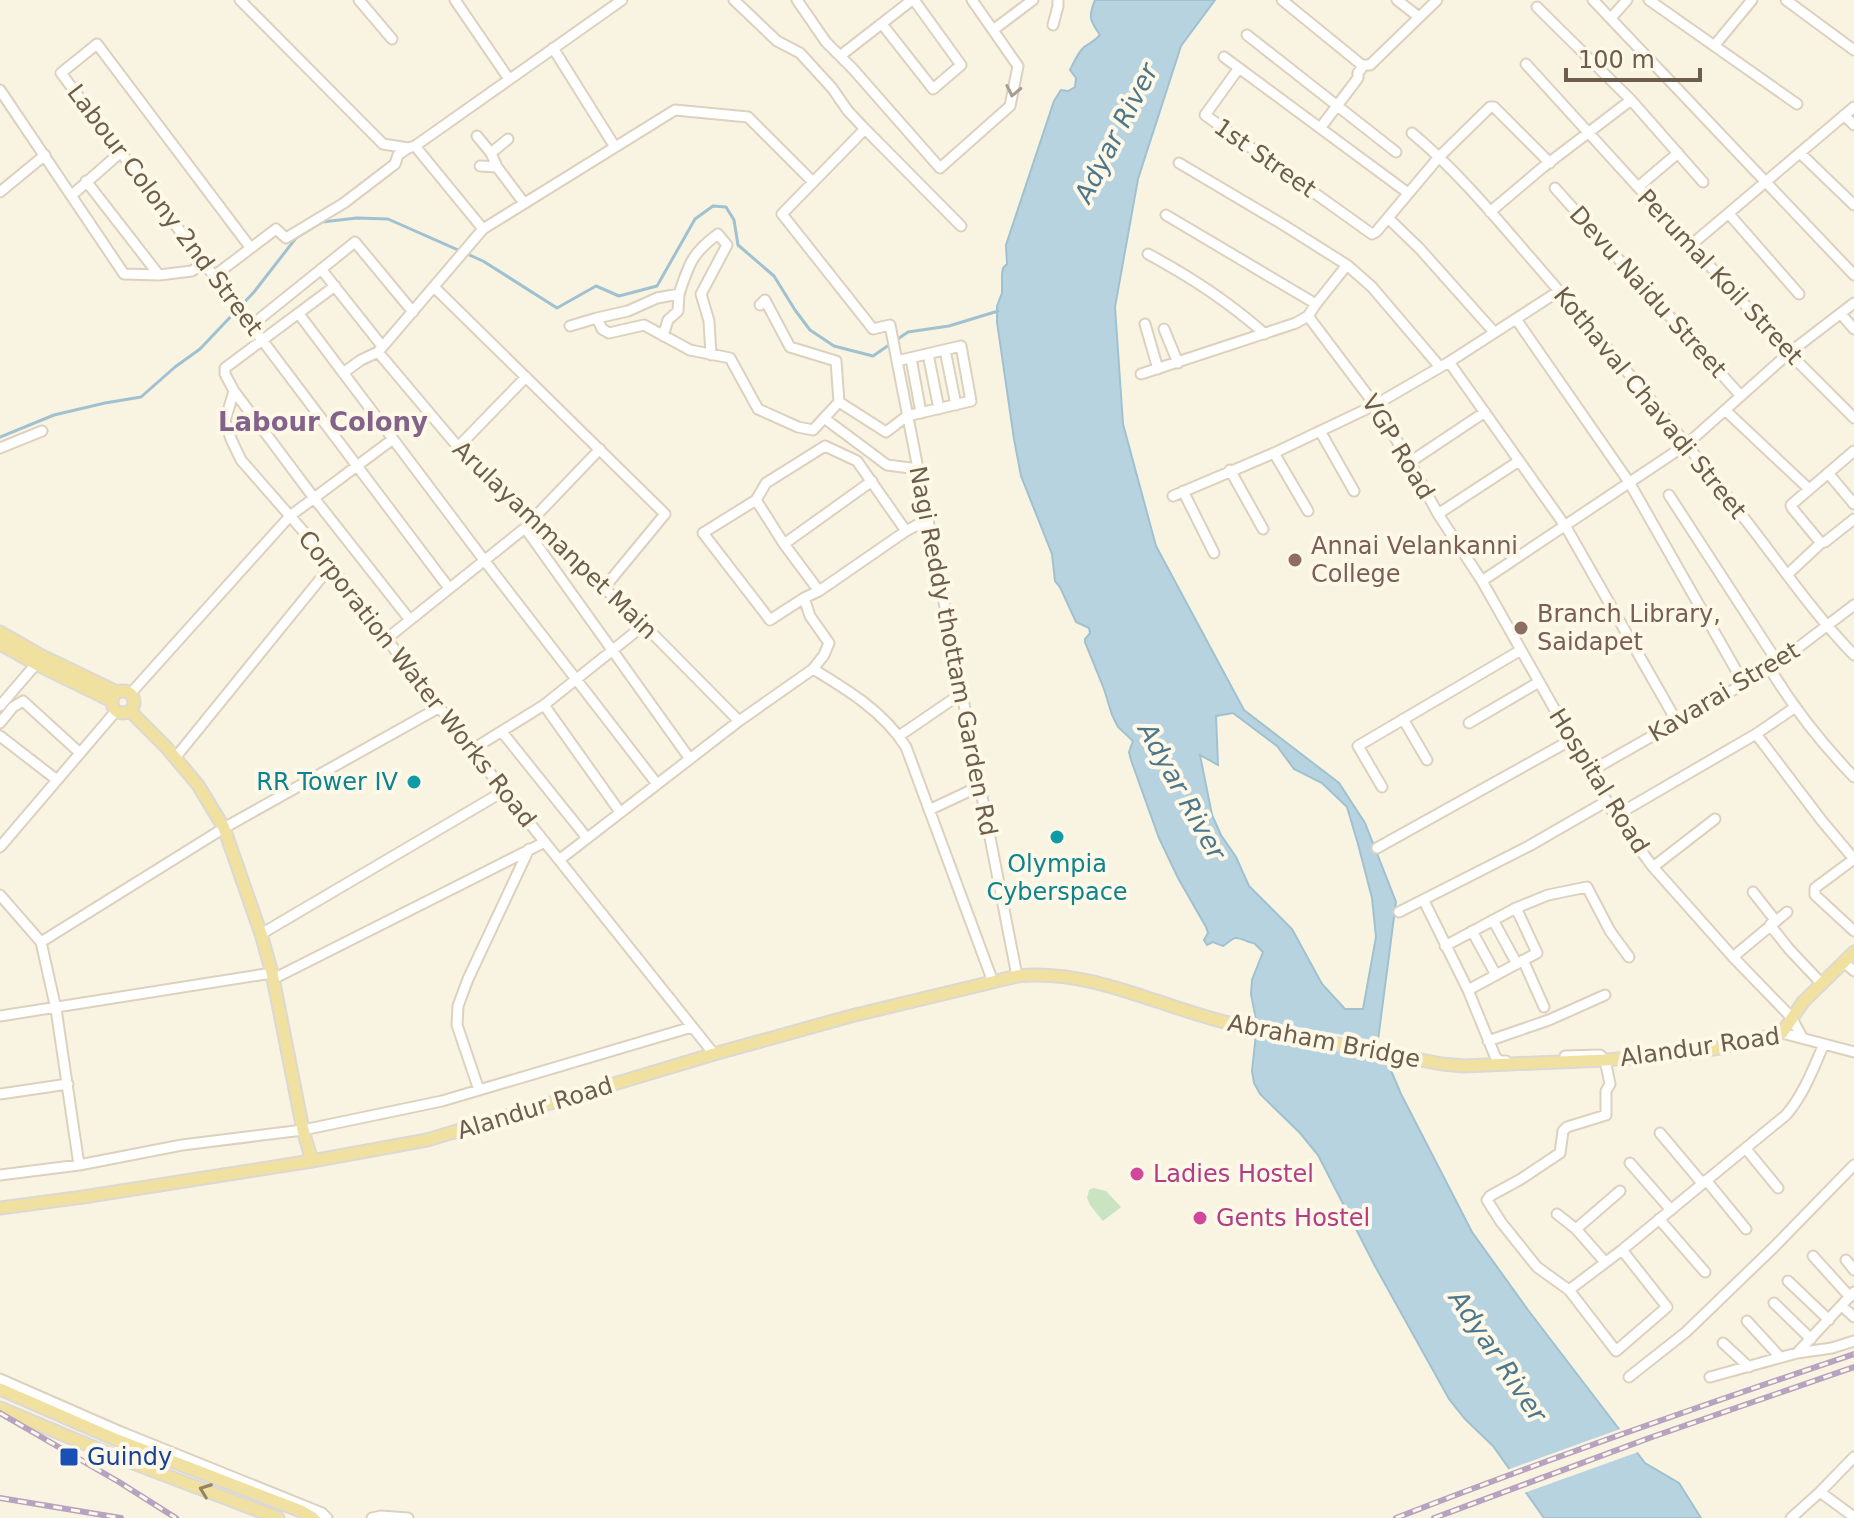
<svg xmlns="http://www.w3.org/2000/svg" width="1854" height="1518" viewBox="0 0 1854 1518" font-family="'DejaVu Sans',sans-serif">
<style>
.green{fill:#cae4c2}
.water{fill:#b8d3e0;stroke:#a0c1d0;stroke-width:2;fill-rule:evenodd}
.pier{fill:#f9f4e1}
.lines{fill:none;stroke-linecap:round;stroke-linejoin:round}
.stream{stroke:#a0c1d0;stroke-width:3}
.minor-casing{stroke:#dcd1be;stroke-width:13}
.major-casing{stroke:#dcd8d4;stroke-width:15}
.minor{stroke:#fff;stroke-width:9}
.major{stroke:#f1e1a0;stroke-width:11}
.rail-casing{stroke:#b7a2c0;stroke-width:6}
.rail{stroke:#fdf8e7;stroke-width:3;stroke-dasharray:9;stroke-linecap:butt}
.oneway{stroke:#a79e93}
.oneway2{stroke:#958564}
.education-dot{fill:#8d6e63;stroke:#fdf8e7;stroke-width:3}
.culture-dot{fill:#0f9aa8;stroke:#fdf8e7;stroke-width:3}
.hotel-dot{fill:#d1479c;stroke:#fdf8e7;stroke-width:3}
.transit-dot{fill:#1a4fb4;stroke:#fdf8e7;stroke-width:3}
.labels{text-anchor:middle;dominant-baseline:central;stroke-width:8;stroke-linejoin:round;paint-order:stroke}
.street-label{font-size:24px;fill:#6d5d4b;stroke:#fdf8e7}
.education-label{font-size:24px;fill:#785e54;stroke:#fdf8e7;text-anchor:start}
.culture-label{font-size:24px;fill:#0d838f;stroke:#fdf8e7;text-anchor:end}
.hotel-label{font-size:24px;fill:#b23c85;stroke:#fdf8e7;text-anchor:start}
.transit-label{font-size:24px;fill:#164399;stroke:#fdf8e7;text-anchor:start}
.water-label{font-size:26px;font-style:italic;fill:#4e778c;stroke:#fdf8e7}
.neighbourhood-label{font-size:26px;font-weight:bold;fill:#83638a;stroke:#fdf8e7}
</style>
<rect width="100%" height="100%" fill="#f9f4e1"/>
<path class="green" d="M1093,1188L1106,1191L1121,1207L1103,1221L1090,1205L1087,1198L1089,1190Z"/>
<path class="water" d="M1095,0H1215L1181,46L1138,179L1115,307L1123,424L1156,546L1244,710L1339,783L1365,823L1396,902L1378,1040L1401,1094L1472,1232L1528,1310L1645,1463L1679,1483L1701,1518H1544L1493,1446L1465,1419L1449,1399L1375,1266L1318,1155L1300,1133L1260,1094L1254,1083L1252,1071L1257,1025L1251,994L1252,980L1263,952L1254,943C1247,943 1242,937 1235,938C1231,939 1227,944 1223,946L1213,942L1207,945L1204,940L1208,933L1206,927L1178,878L1159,838L1131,760L1129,752L1133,741L1118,727L1112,715L1104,689L1085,642V639L1090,633L1089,628L1076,622L1060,587L1055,581L1052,554L1021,476L1014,439L997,322V306L1002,293V274L1003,268L1007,264L1006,245L1054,101L1061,90L1068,91L1075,87L1076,78L1070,70C1074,62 1077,54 1084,47C1091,42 1095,41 1100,35C1090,21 1088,17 1095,0ZM1233,713L1277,746L1294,769L1322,783L1347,807L1358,844L1372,898L1376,937L1363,1009H1345L1322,984L1292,929L1249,886L1236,857L1221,835L1212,815L1200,755L1218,765L1216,716Z"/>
<path class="pier" d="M1251,1019L1384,1042L1391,1060L1253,1035Z
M1623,1428L1641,1451L1521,1494L1504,1471Z"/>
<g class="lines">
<path class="stream" d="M0,437L54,415L105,403L141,397L175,367L200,349L254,292L296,238L322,222L357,218L388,219L483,261L557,308L596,286L619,296L657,286L695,219L713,206L726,207L734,220L738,245L774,276L795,310L810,330L834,346L873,356L908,332L949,326L998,311"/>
<g class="minor-casing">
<path id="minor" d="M240,0L383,144L408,148L415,146L622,0
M359,0L392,39
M455,0L509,79
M734,0L777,41L800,53L832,88L848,111L865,129L961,226
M797,0L826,42L853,69L940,168L1010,106L1018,66L972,0
M1282,0L1363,66
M1397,0L1419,17
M1593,0L1854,275
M1649,0L1797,104
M1786,0L1854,50
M1537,7L1631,100L1703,182
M1611,18L1627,0
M882,24L933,89L961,65L914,0
M1053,25L1058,6V0
M993,30L1033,0
M1247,35L1396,152
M1714,46L1752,0
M553,48L615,147
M840,56L912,0
M1224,57L1408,193
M1526,64L1789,353L1854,418
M1239,68L1205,115L1372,234L1376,232L1439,157L1490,107H1494L1550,163
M0,90L124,274L159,275L192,271L204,262
M1844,115L1854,125
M1321,127L1358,78V73L1364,65H1370L1437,0
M865,129L782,214L873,329L890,325L1017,976
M1412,133C1460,173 1500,223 1541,270C1611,351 1679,433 1744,518C1780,564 1813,613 1854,655
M477,136L491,153L508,139
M491,153L497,167L524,203
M1800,153L1854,205
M1179,163L1282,224L1347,265L1372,287L1440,367
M480,166L497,167
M86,181L159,275
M1638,187L1678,153
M1555,188L1740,395
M0,192L45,155
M72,195L121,152
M1490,212L1542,168L1631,100
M1729,214L1799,294
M1166,215L1316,304
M1388,218L1420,249L1494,332
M483,229L675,110L748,117L813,182
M1691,245L1854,107
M250,247L97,44L61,73L449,588
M1148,254C1191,277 1229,302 1265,334
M321,269L382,346
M214,276L276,229L286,238L344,203L395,164L398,155L408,148
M335,286L225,368V374L234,391L314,498L410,620
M434,287L665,514L604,588
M299,314L484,560L657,784
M1841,314L1854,329
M1308,316L1375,405L1410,462L1438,514L1482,581L1615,816L1653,867L1733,957L1791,1017L1802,1037
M1516,319L1629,482L1744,684
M1145,324L1158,369
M252,325L355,242L413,312
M570,326L597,318
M1164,329L1178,363
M663,336L668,320L678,311L679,294
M945,350L956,405
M378,352L458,447L531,521L644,625L739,721
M928,354L939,409
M711,355L709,321L701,294L727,245L718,234C692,253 689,264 679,294L657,298L628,311L597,318L602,329L609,333L644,325L690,350L730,358L758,409L798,427L813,430L839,402L836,361L790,347L765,300L760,305
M911,358L921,413
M1449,362L1566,527L1677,722
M343,373L361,360L378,352L483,229L415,146
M1141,374L1296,323L1308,316L1316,304L1347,265
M234,391L225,421L231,439L241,460L304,532L504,791L714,1054
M839,402L886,432L907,416L971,401L961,346L897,361
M1725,410L1809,489
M824,418L887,465L918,469
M1320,431L1354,491
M458,447L526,377
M0,448L42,431
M1274,453L1308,511
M1410,462L1485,412
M1230,470L1263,529
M1828,473L1854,504
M1183,491L1214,553
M1669,495L1778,663
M1173,496L1274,453L1375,405L1449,362L1559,291
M756,500L766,483L825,446L857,461L906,531
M1438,514L1519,461
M531,521L600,449
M1821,543L1792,508L1791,505L1854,451
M784,544L872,481
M1788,574L1821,543L1825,542L1854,519
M1482,581L1687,444L1789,353L1854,303
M804,598L770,620L703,533L756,500L784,544L819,591
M385,640L525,528L690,759
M813,669C848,690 884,712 906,747L993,982
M1770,669C1795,710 1820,742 1854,777
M131,693L290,516L393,439
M544,705L620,812
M0,706L36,664
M1403,719L1427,760
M0,723L13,707L23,701L80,753
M1469,723L1539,682
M502,732L587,838
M1756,734L1822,821L1854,859L1815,888V895L1854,931
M0,736L57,780
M899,736L962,693
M473,749L544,705L644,625
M175,758L330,567
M1589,772L1770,669L1854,605
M1382,787L1358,746L1521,650
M929,810L980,786
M1615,816L1756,734L1794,708
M0,847L116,711
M1377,848L1571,740
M559,860L739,721L813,669L824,655L829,643L810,616L804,598L819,591L906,531L928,519
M1653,867L1715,819
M1753,892L1775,920L1770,925L1789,949L1821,983
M0,895L41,942L56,1009L79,1165
M1424,901L1468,990L1495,1056L1499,1061H1506
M1399,912L1529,846L1607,801
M1493,920L1517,964
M1472,931L1496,975
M261,934L504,791
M41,942L224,828L440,707
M1445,946L1516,908L1548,895L1587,887L1610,931L1629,957
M1733,957L1787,912
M1523,960L1544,1007
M1844,962L1854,971
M273,979L545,842
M1468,990L1537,953L1516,908
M0,1016L272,973
M1782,1033L1854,1052
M1488,1041L1549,1020L1605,995
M1565,1056L1600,1055L1605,1060L1610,1084L1606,1091V1115L1567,1127L1563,1131L1560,1153L1521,1179L1490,1196L1487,1200L1501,1222L1537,1267L1569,1290L1616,1351L1667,1307L1622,1250
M479,1090L457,1025L458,1006L468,979L529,849
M0,1094L68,1084
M1660,1133L1702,1183
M1746,1149L1778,1188
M1630,1163L1671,1210
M0,1175L79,1165L182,1145L303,1130L442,1101L692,1027
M1706,1180L1746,1229
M1557,1214L1576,1229L1605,1262
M1659,1219L1705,1272
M1576,1229L1620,1191
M1813,1256L1850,1297
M1846,1260L1854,1270
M1788,1281L1829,1320
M1569,1290L1622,1250L1786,1115C1804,1094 1813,1069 1824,1044
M1774,1303L1811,1339
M1842,1306L1854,1317
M1747,1321L1780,1357
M1723,1343L1749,1367
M1797,1353L1854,1292
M1629,1377L1686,1332L1773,1248L1854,1165
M1710,1377L1797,1353L1832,1348L1854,1341
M0,1379L121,1432L322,1513L327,1518
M1820,1492L1854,1517
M372,1518L381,1516L408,1518
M1791,1518L1820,1492L1854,1457"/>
</g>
<g class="major-casing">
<path id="major" d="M0,632L40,655L117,692
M0,644L36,664L112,701
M112 702a11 11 0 1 1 22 0a11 11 0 1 1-22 0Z
M130,711L166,747L198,785L224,828L261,934L272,973L303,1130L312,1161
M0,1208L83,1197L312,1161L427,1140L714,1054L851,1016L1017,976C1092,968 1161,1008 1233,1024L1442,1064L1464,1066L1605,1060L1682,1054L1720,1048L1782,1033L1803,1002L1854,952
M0,1389L117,1440L301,1511L313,1518
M0,1408L112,1455L278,1518"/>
</g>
<use href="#minor" class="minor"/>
<use href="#major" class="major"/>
<g class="rail-casing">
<path id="rail" d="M0,1413L119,1482L176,1518
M0,1498L121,1518
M1396,1518C1547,1459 1700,1406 1854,1354
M1434,1518L1652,1437L1854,1367"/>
</g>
<use href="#rail" class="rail"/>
</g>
<defs><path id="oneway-chevron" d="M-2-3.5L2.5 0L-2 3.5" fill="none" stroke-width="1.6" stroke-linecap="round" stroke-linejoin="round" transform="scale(2)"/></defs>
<use class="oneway" href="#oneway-chevron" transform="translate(1013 91) rotate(102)"/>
<use class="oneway2" href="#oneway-chevron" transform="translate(205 1490) rotate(-159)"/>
<g class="education-dot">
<circle cx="1295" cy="560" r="8"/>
<circle cx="1521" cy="628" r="8"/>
</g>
<g class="culture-dot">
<circle cx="414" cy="782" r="8"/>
<circle cx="1057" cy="837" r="8"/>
</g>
<g class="hotel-dot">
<circle cx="1137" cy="1174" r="8"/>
<circle cx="1200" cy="1218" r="8"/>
</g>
<rect class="transit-dot" x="59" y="1447" width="20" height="20" rx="4"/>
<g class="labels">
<g class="street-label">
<text transform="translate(1265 158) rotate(35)">1st Street</text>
<text transform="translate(165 210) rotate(53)">Labour Colony 2nd Street</text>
<text transform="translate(1720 277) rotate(47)">Perumal Koil Street</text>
<text transform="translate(1648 292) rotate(48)">Devu Naidu Street</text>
<text transform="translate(1650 403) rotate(51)">Kothaval Chavadi Street</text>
<text transform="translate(1398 447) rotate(59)">VGP Road</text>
<text transform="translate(555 540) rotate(44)">Arulayammanpet Main</text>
<text transform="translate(953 651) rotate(79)">Nagi Reddy thottam Garden Rd</text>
<text transform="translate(417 679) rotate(52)">Corporation Water Works Road</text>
<text transform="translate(1724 692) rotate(-31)">Kavarai Street</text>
<text transform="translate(1599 781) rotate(58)">Hospital Road</text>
<text transform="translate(1324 1041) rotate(11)">Abraham Bridge</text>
<text transform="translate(1700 1047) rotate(-8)">Alandur Road</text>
<text transform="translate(535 1108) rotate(-17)">Alandur Road</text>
</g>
<g class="education-label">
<text x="1311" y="546">Annai Velankanni<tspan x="1311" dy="28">College</tspan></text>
<text x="1537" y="614">Branch Library,<tspan x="1537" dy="28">Saidapet</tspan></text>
</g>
<g class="culture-label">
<text x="398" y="782">RR Tower IV</text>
<text x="1057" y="864" text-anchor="middle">Olympia<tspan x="1057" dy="28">Cyberspace</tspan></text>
</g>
<g class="hotel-label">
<text x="1153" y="1174">Ladies Hostel</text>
<text x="1216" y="1218">Gents Hostel</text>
</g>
<g class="transit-label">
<text x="87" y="1457">Guindy</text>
</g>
<g class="water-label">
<text transform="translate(1116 133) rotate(-63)">Adyar River</text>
<text transform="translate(1182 791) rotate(61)">Adyar River</text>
<text transform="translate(1498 1356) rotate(56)">Adyar River</text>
</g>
<g class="neighbourhood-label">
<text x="323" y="422">Labour Colony</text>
</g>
</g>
<path d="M1566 68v12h134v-12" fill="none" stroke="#6d5d4b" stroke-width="4"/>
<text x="1578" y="68" font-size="24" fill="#6d5d4b" stroke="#fdf8e7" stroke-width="6" paint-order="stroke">100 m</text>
</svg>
